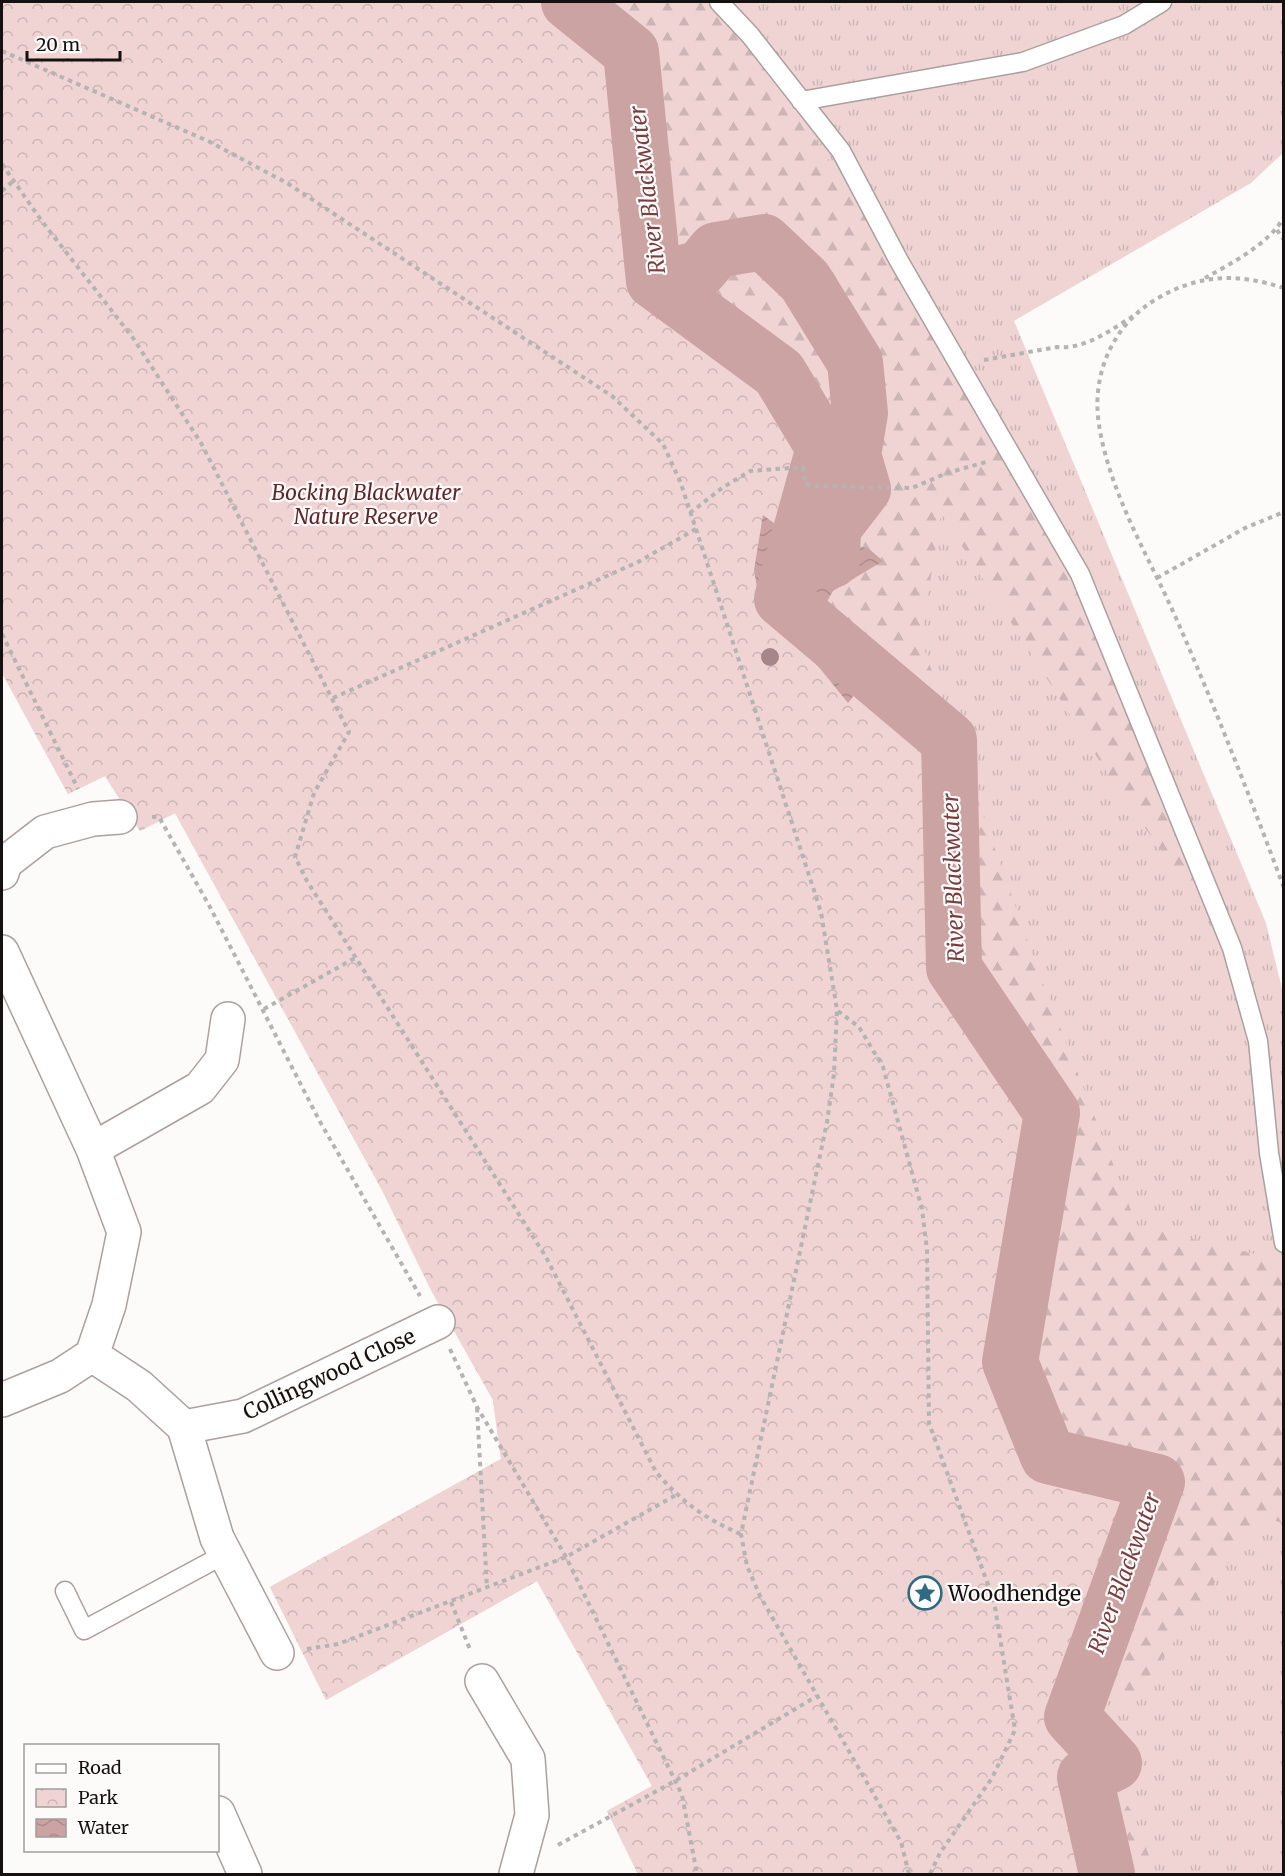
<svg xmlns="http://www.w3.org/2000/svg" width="1285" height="1876" viewBox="0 0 1285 1876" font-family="Merriweather,serif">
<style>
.grass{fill:url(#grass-tufts)}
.forest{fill:url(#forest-firs)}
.park{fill:url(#park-crowns)}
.water{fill:url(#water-waves)}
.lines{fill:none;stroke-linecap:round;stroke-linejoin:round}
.river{stroke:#cca3a3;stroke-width:56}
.lane-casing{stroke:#ac9f9f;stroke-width:21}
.street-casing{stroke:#ac9f9f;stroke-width:36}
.path{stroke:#b6b3b3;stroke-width:4;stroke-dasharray:4.5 4.5;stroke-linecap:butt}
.lane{stroke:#fff;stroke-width:18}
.street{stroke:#fff;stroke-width:33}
.tree{fill:#a68688}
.labels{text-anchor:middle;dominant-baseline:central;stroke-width:4.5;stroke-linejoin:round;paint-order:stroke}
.park-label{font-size:21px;font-style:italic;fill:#5e282b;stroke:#fdfafa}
.street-label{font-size:21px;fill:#161111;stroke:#fdfafa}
.poi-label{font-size:21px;fill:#161111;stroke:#fdfafa;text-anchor:start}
.water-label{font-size:22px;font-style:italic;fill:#783f41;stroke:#fdfafa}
</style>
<defs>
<pattern id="grass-tufts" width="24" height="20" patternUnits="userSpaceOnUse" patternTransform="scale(1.5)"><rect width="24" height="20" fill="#f0d4d4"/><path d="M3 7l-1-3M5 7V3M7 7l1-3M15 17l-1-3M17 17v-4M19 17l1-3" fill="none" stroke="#cdb5b5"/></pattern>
<pattern id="forest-firs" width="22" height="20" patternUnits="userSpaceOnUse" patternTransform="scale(1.5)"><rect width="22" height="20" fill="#f0d4d4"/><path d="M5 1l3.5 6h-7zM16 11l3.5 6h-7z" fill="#cdb5b5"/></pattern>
<pattern id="park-crowns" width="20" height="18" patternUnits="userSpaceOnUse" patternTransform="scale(1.5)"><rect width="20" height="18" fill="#f0d4d4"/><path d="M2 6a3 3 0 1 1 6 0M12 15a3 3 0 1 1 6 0" fill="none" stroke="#cdb5b5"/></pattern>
<pattern id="water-waves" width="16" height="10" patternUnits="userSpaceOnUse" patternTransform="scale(1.5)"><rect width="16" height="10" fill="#cca3a3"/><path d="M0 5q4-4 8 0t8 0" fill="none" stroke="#ae8b8b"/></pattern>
</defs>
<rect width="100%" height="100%" fill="#fdfafa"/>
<path class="grass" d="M2,2H1283V153L1251,183L1014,321L1266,923L1283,993V1874H638L607,1811L652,1786L537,1581L326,1700L270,1587L501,1459L493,1400L431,1290L382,1190L175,813L140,831L105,776L68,794L2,673Z"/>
<path class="forest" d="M569,2H718L729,12L912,283L1080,574L1232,948L1122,796L941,513L921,640L1038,970L1137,1226L1283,1261V1523L1260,1517L1136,1696L1085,1683L1157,1482L1048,1456L1010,1362L1052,1113L954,968L949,741L782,599L824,448L779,373L654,281L632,52Z
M1028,1706L1132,1811L1156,1874H993Z"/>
<path class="park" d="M2,2H569L631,52L654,281L779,373L824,448L782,599L949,740L954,968L1052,1113L1010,1363L1048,1456L1157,1482L1072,1717L1114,1763L1086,1777L1107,1874H638L607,1811L652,1786L537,1581L326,1700L270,1587L501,1459L493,1400L431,1290L382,1190L175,813L140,831L105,776L68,794L2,673Z"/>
<path class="water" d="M763,515L826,561L842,556L849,545L868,548L883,561L833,591L820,614L834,668L855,694L848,703L774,612L759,599L754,570Z"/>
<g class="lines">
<path class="river" d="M569,2L631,52L654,281L779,373L824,448L782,599L949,740L954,968L1052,1113L1010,1362L1048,1456L1157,1482L1072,1717L1114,1763L1085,1777L1107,1874
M654,281L701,268L716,250L764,242L805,281L855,362L860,413L853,455L863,489L833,528L832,560"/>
<g class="lane-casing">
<path id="lane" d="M719,2L750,35L841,151L899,261L1080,574L1232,948L1258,1041L1269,1153L1284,1243
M801,101L1023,62L1124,25L1162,2
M65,1591L84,1630L225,1554"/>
</g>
<g class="street-casing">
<path id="street" d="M2,873L5,863L45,832L93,819L120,817
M2,952L93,1149L124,1232L109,1305L92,1355L60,1376L2,1400
M93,1149L200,1088L222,1060L228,1019
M92,1355L139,1386L184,1427L217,1538L277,1653
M184,1427L243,1416L438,1322
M482,1681L528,1759L532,1815L516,1874
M218,1813L245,1874"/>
</g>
<path class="path" d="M2,51L208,141L287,183L612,396L663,444L680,481L696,529L821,912L837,1010L834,1074L827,1122L741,1534L747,1566L760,1596L901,1842L909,1874
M2,164L41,220L133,338L201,443L349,732L314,793L295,857L307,881L546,1257L656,1472C683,1503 703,1517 740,1534
M2,191L13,181
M1277,230L1284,240
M1205,278C1232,263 1269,244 1284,217
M1284,288C1237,273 1200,274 1158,298C1113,324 1091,374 1099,425C1110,494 1148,555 1176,618C1215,707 1250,797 1284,888
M984,360L1057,347C1085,350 1112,329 1135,315
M690,513L722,488L750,471L803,467L805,483L810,486L912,488L947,473L986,462
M1157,578L1245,528L1284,512
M2,634L78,789
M333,698L638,562L696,529
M152,817H159L210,907L319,1120L420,1296
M264,1009L355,958
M838,1011L859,1027L883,1067L922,1209L927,1250L929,1423L994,1601L1015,1730L992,1778L940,1853L930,1874
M450,1349L477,1407L566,1557L682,1795L697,1874
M477,1408L487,1588
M451,1602L471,1652
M307,1649L338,1644L566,1557L676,1495
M558,1845L675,1781L817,1696"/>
<use href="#lane" class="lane"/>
<use href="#street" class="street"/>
</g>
<circle class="tree" cx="770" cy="657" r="9"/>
<defs>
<g id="sight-ring" transform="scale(1.725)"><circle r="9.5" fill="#fdfafa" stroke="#2f6982" stroke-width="1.5"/><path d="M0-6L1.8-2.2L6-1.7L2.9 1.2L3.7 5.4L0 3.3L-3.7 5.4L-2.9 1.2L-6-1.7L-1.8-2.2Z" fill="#2f6982"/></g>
</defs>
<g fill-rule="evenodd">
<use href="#sight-ring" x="925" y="1593"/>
</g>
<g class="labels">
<g class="park-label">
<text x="366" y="492">Bocking Blackwater<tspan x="366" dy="24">Nature Reserve</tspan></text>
</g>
<g class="street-label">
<text transform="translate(329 1374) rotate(-25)">Collingwood Close</text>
</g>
<g class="poi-label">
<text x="948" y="1593">Woodhendge</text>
</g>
<g class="water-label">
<text transform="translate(647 190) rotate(-97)">River Blackwater</text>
<text transform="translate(953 878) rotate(-92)">River Blackwater</text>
<text transform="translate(1124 1573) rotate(-70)">River Blackwater</text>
</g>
</g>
<rect width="1285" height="1876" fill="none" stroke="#161111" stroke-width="6"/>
<rect x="24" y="1744" width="195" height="108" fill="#fdfafa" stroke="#a19d9d" stroke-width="1.5"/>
<rect x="36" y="1764" width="30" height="9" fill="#ffffff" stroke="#a19d9d" stroke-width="1.5"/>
<text x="78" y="1774" font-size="18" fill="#161111">Road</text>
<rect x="36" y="1789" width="30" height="18" fill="url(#park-crowns)" stroke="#a19d9d" stroke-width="1.5"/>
<text x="78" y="1804" font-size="18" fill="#161111">Park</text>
<rect x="36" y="1819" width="30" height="18" fill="url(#water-waves)" stroke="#a19d9d" stroke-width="1.5"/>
<text x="78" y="1834" font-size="18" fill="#161111">Water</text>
<path d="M27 51v9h93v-9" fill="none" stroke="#161111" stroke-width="3"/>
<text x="36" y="51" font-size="18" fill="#161111" stroke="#fdfafa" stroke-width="4.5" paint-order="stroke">20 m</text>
</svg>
